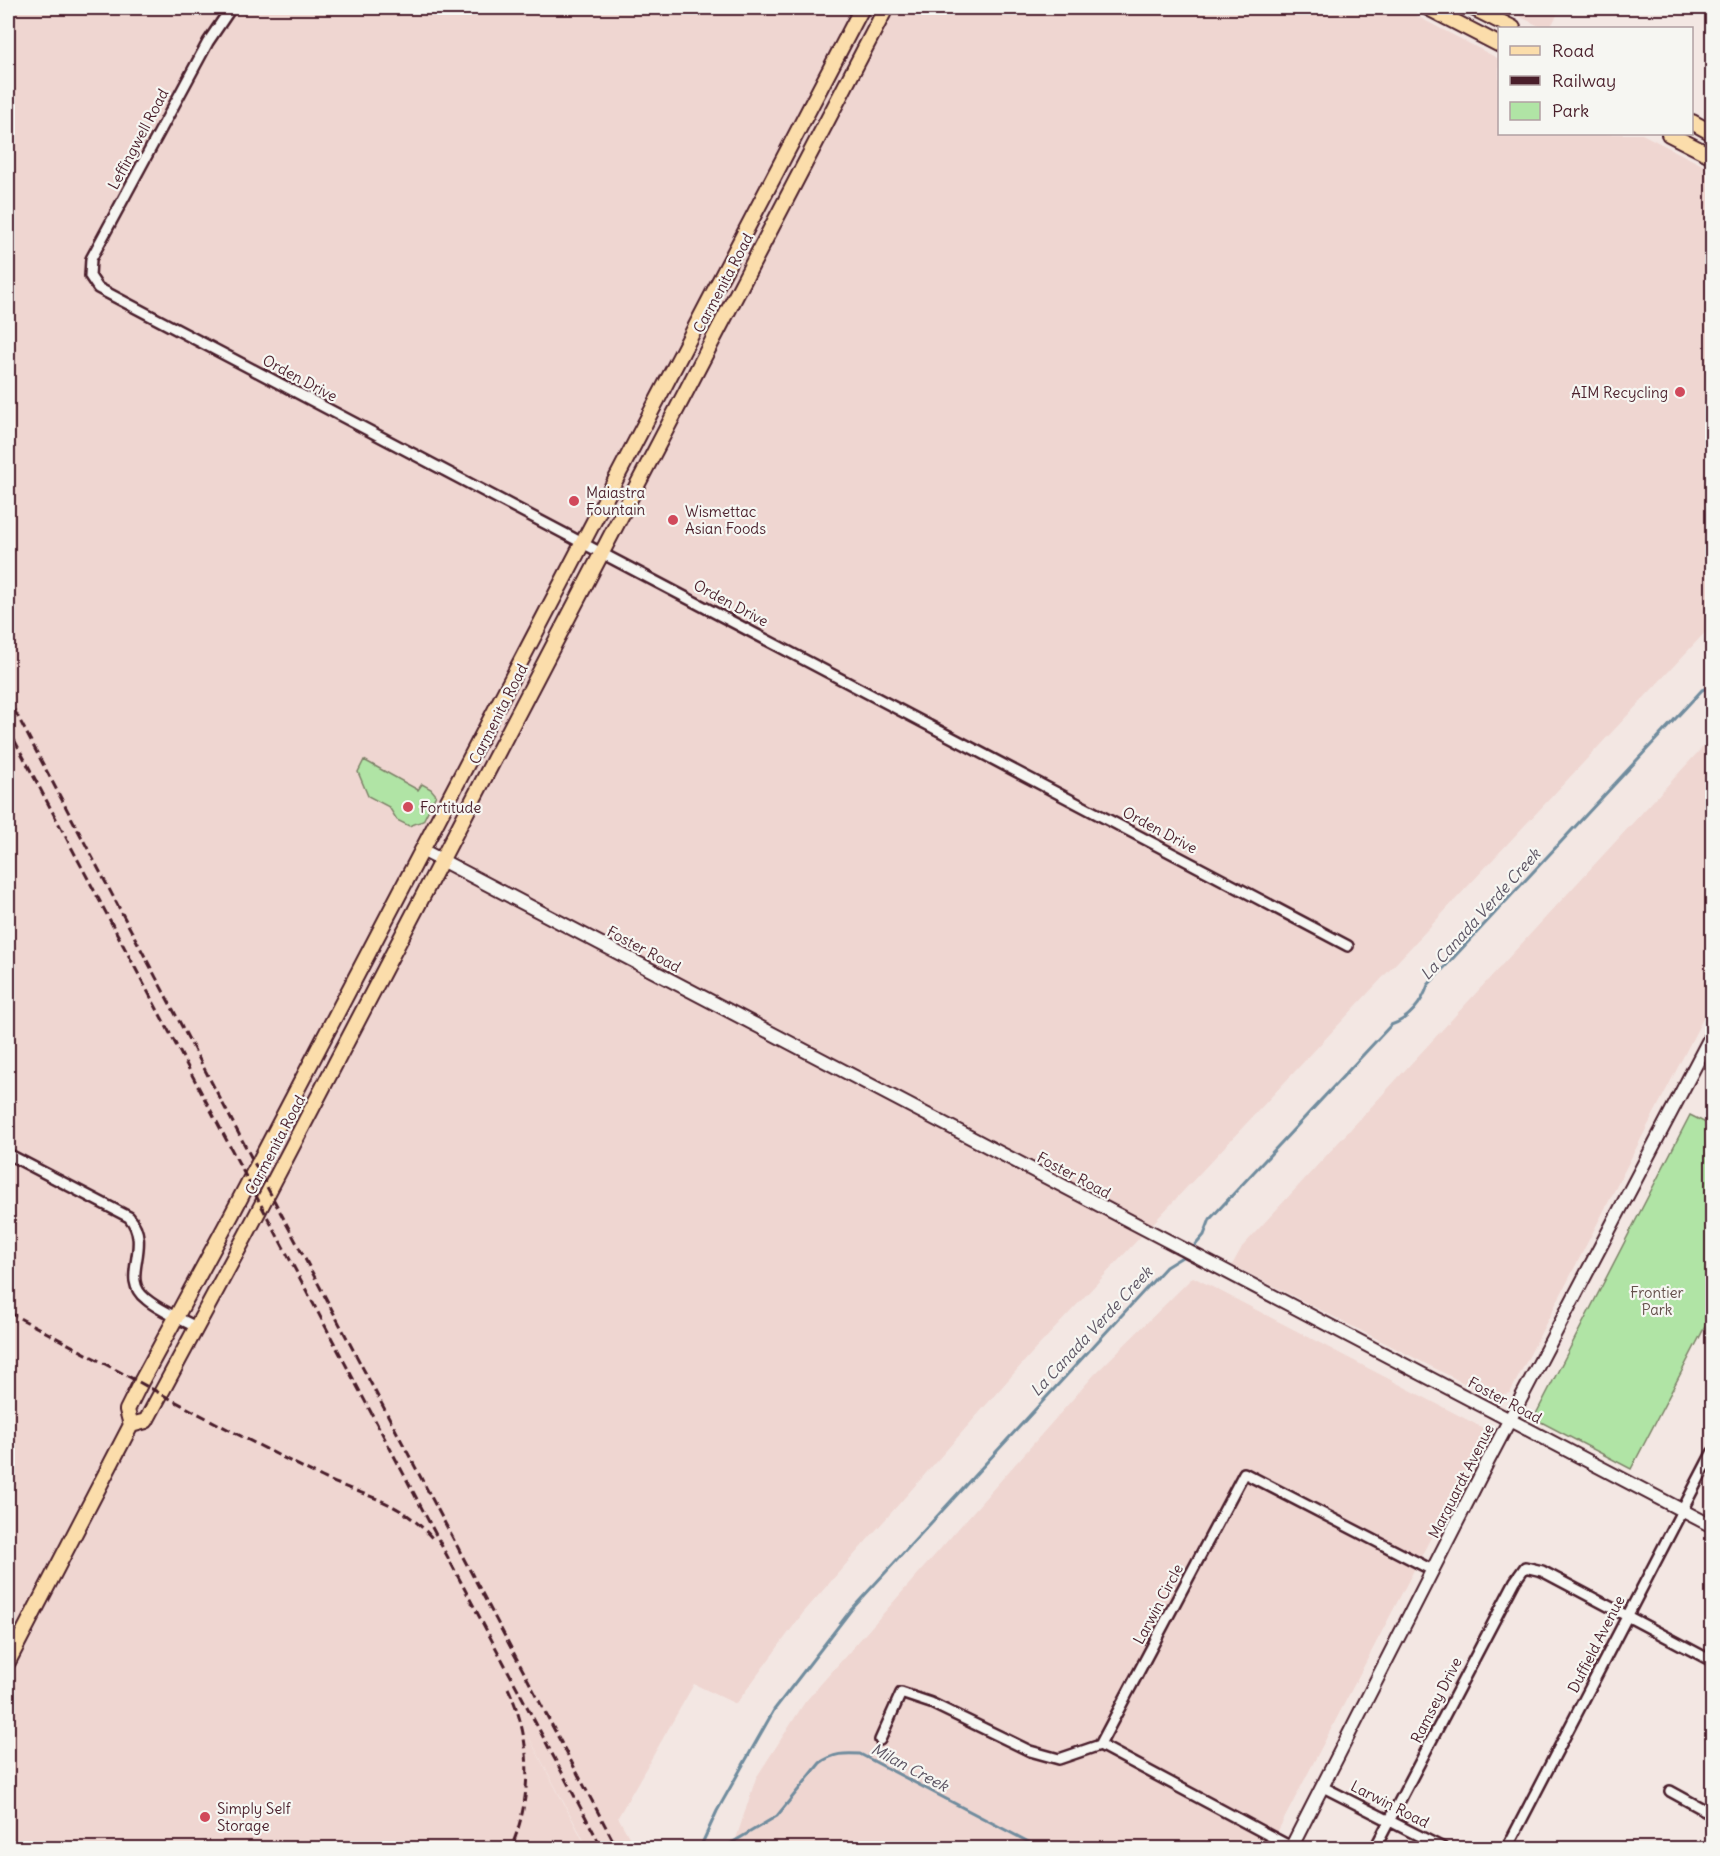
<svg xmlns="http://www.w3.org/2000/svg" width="1720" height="1856" viewBox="0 0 1720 1856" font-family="Delius,sans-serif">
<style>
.built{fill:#efd6d1}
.green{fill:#b0e4a5;stroke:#7d8268;stroke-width:1.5}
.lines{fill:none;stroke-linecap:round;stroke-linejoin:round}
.stream{stroke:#708c9e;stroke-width:3}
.street-casing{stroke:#4a1f2b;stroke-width:14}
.secondary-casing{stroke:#4a1f2b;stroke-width:16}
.primary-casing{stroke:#4a1f2b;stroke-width:18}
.street{stroke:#f6f6f2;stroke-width:9}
.secondary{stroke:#f6f6f2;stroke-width:12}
.primary{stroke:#fbddab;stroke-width:14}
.rail{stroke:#4a1f2b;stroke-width:3;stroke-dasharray:9 4.5;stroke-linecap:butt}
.poi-dot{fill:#d1495b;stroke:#f6f6f2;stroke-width:2}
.labels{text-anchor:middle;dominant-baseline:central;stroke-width:4.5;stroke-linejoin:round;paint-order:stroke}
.street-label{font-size:15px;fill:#4a1f2b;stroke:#f6f6f2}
.poi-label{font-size:15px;fill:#4a1f2b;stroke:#f6f6f2;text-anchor:start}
.park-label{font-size:15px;fill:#64504a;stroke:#f6f6f2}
.water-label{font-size:16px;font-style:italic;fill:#5d5564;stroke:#f6f6f2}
</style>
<rect width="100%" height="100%" fill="#f3e7e3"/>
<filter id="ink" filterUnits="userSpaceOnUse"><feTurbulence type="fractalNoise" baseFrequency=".0167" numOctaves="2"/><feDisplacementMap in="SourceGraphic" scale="12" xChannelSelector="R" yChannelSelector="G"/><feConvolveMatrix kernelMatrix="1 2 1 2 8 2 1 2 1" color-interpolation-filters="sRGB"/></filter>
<g filter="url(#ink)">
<path class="built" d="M8,8H1401L1499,59L1500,134H1642L1712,170V625L1030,1355L803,1613L736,1704L694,1684L618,1817L635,1848H588L506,1694L587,1848H8Z
M1503,8H1561L1550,28H1543Z
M1712,737V1001L1510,1393L1491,1397L1232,1265L1242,1247Z
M1193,1277L1487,1430L1269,1848H733L756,1778L805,1702L1094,1375Z"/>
<path class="green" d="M364,760L418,790L422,784L431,789L436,795L423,821L409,826L397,820L389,807L368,796L358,772Z
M1690,1115L1712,1126V1313L1631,1469L1539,1421L1536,1414Z"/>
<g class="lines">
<path class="stream" d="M1192,1249L1204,1235L1210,1219L1391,1025C1409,1019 1422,1003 1428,985L1702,690L1712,686
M700,1848L717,1811L774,1710L851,1610L1166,1267L1187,1254
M723,1848L777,1816L820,1763C833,1753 845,1753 860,1754L1040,1848"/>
<g class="street-casing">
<path id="street" d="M231,8L208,42L91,259L90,276L98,288L1348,946
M8,1154L129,1217C154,1246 118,1278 146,1299C160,1311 179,1318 196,1327
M880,1740L901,1693L931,1703L1030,1751L1059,1759L1100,1745
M1323,1787L1443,1848
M1670,1791L1712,1814
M1291,1847L1100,1745L1244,1473L1432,1570
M1375,1848L1515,1581L1525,1567L1542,1571L1712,1661
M1507,1848L1712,1453"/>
</g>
<g class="secondary-casing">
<path id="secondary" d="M422,850L1712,1526
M1291,1848L1488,1461L1712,1034"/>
</g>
<g class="primary-casing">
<path id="primary" d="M1428,8L1500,45
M1473,8L1513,28
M1692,122L1712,133
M1669,134L1712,156
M131,1425L146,1421L246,1235L886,8
M8,1662L131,1425L127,1410L141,1382L232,1214L862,8"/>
</g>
<use href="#street" class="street"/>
<use href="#secondary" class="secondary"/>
<use href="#primary" class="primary"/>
<path class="rail" d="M8,698L617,1848
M8,728L602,1848
M8,1312C112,1367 216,1425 322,1477C364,1497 399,1499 432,1538
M508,1688C532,1739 533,1796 511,1848"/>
</g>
</g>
<g class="poi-dot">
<circle cx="1680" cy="392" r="6"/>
<circle cx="574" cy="501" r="6"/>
<circle cx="673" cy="520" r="6"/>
<circle cx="408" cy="807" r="6"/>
<circle cx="205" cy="1817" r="6"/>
</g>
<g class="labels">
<g class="street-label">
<text transform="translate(138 139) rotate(-62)">Leffingwell Road</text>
<text transform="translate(723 283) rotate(-62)">Carmenita Road</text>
<text transform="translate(300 378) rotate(28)">Orden Drive</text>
<text transform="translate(731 603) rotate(28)">Orden Drive</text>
<text transform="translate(498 714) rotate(-63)">Carmenita Road</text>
<text transform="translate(1160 830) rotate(28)">Orden Drive</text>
<text transform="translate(644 949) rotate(28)">Foster Road</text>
<text transform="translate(275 1145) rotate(-62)">Carmenita Road</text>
<text transform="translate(1074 1175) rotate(28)">Foster Road</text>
<text transform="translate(1505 1400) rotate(28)">Foster Road</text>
<text transform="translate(1461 1481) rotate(-63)">Marquardt Avenue</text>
<text transform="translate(1158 1604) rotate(-62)">Larwin Circle</text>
<text transform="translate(1596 1644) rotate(-63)">Duffield Avenue</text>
<text transform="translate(1436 1700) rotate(-63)">Ramsey Drive</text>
<text transform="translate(1390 1804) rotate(27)">Larwin Road</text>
</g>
<g class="poi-label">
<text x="1668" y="392" text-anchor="end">AIM Recycling</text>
<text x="586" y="492">Maiastra<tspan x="586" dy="17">Fountain</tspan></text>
<text x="685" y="511">Wismettac<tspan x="685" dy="17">Asian Foods</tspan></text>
<text x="420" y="807">Fortitude</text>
<text x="217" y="1808">Simply Self<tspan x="217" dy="17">Storage</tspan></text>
</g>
<g class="park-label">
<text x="1657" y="1292">Frontier<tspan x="1657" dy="17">Park</tspan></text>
</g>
<g class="water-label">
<text transform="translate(1480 914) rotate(-48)">La Canada Verde Creek</text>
<text transform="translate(1091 1331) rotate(-47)">La Canada Verde Creek</text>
<text transform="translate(910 1767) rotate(28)">Milan Creek</text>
</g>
</g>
<rect width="1720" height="1856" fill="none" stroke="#f6f6f2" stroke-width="30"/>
<rect x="15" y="15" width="1690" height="1826" fill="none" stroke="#4a1f2b" stroke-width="2" filter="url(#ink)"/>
<rect x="1498" y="27" width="195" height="108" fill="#f6f6f2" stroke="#b1a0a2" stroke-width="1.5"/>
<rect x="1510" y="46" width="30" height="9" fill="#fbddab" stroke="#b1a0a2" stroke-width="1.5"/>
<text x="1552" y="57" font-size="18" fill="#4a1f2b">Road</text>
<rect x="1510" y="76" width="30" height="9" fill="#4a1f2b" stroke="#b1a0a2" stroke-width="1.5"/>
<text x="1552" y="87" font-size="18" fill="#4a1f2b">Railway</text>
<rect x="1510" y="102" width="30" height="18" fill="#b0e4a5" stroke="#b1a0a2" stroke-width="1.5"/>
<text x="1552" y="117" font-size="18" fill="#4a1f2b">Park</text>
</svg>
